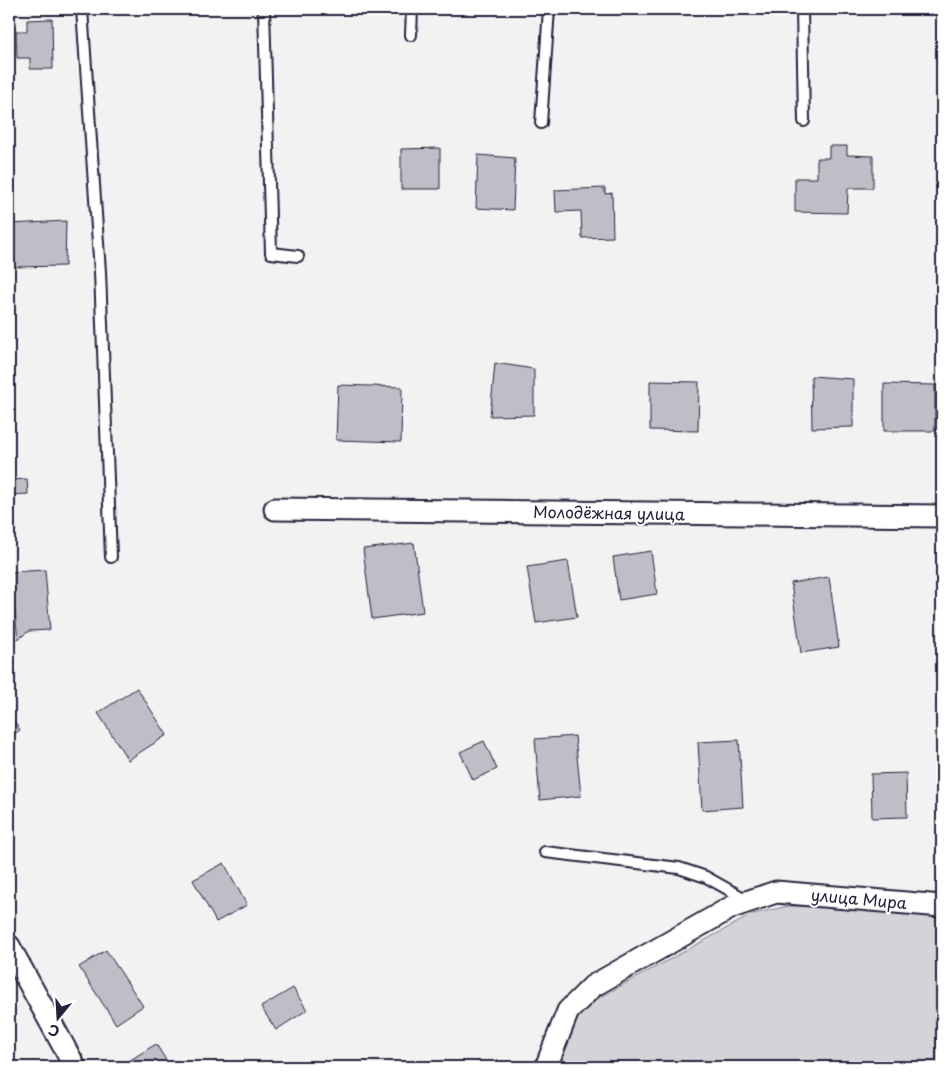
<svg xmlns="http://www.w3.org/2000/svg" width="951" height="1076" viewBox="0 0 951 1076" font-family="'Playpen Sans',sans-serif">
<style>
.green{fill:#d3d3d8;stroke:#7a7a8a}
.building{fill:#bebec6;stroke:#22223b}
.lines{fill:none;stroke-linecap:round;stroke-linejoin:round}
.service-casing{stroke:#22223b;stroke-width:14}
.minor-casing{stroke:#22223b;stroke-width:25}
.service{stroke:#fff;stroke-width:10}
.minor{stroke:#fff;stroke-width:21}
.labels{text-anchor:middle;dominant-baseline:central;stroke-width:4;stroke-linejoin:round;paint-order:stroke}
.street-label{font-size:16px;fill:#22223b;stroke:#fff}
</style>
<rect width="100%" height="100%" fill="#f2f2f3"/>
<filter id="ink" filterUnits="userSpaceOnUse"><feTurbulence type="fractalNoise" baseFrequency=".02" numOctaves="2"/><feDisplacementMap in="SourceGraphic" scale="10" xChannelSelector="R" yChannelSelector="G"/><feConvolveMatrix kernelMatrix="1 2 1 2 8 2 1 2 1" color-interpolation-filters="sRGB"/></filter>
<g filter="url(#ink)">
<path class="green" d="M788,906H844L942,916V1067H553C563,1038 573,1019 597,999L753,914Z"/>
<path class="building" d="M52,19L53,69H30V58H17L16,31H27V20Z
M829,146H847V155L873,156V188H848L847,213L795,212V178H817V158H829Z
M440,148V189H401V149Z
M478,155L515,158L513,210L476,208Z
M605,188V194L612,193L613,237L582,238L581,211L556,212L555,190Z
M66,221L65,266L13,267L10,224Z
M495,363L534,369V415L490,416Z
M811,376L853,379V427L812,428Z
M650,381L699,382L698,431L650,430Z
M884,384L935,385V431H884Z
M338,385L402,387L401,442L336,440Z
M27,479L28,494L10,495L9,480Z
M414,543L423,612L372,619L363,549Z
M651,551L657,594L619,600L613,557Z
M568,561L577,617L536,623L527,567Z
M45,570L50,630L29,631L18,639L10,572Z
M829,577L839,647L801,653L791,583Z
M137,688L167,735L128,760L98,713Z
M9,714L20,730L9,738Z
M575,736L581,796L540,800L535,739Z
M739,740L743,807L702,810L698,742Z
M484,741L497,769L473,780L460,752Z
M906,773L907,817L872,818L871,774Z
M224,863L247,905L216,922L193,880Z
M106,950L143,1006L116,1024L79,967Z
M293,988L307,1010L276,1030L261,1007Z
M156,1044L170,1067H119Z"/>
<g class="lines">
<g class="service-casing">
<path id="service" d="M82,9L100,272L111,557
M264,9L271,253L298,256
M802,9L804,121
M411,35L412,9
M541,123L549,9
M545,852L679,868L706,877L749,901"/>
</g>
<g class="minor-casing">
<path id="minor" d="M275,509L942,516
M9,946L75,1067
M546,1067L568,1011L593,986L732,907L776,892L942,906"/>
</g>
<use href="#service" class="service"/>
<use href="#minor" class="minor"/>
</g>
</g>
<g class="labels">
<g class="street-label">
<text transform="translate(609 512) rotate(1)">Молодёжная улица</text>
<text transform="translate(859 898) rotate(5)">улица Мира</text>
</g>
</g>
<rect width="951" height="1076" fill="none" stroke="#fff" stroke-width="30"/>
<rect x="15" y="15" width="921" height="1046" fill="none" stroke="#22223b" stroke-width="2" filter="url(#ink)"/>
<g transform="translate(58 1018) rotate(198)" stroke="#ffffff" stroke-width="4" paint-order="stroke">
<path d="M0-4L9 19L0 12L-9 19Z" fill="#22223b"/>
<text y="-8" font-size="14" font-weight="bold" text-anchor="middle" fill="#22223b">С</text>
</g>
</svg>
